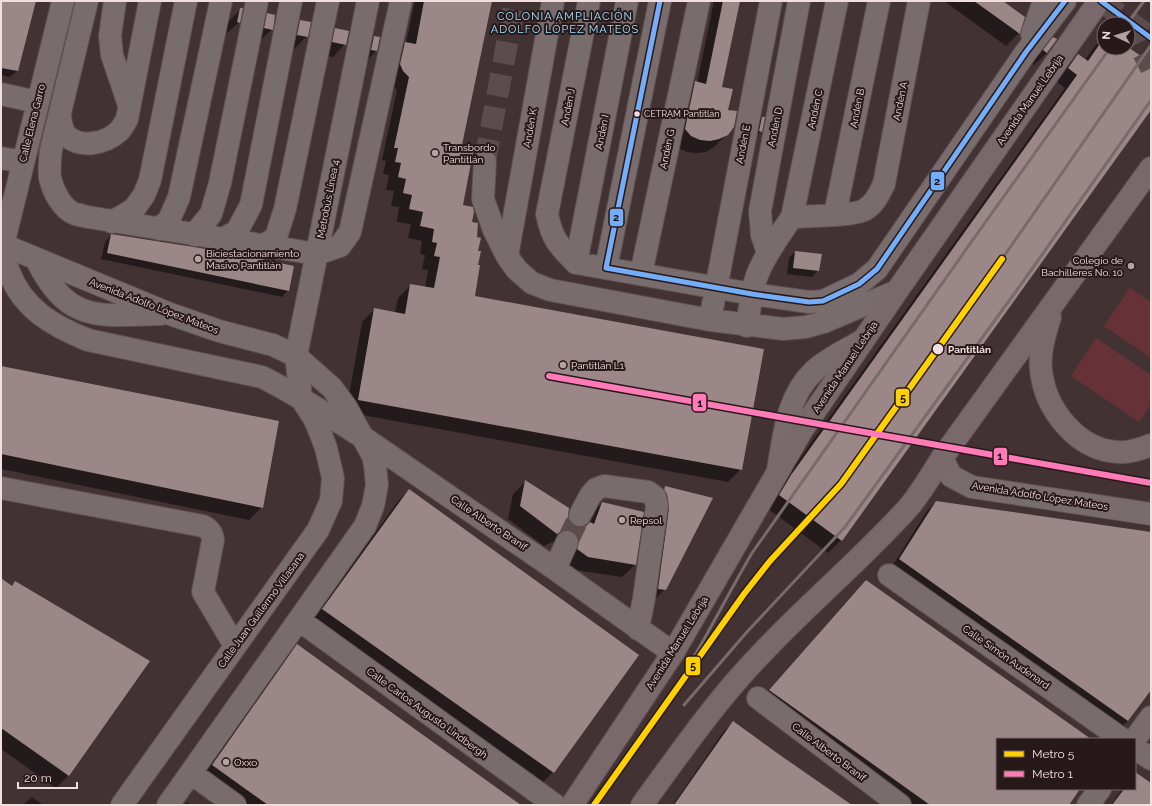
<svg xmlns="http://www.w3.org/2000/svg" width="1152" height="806" viewBox="0 0 1152 806" font-family="Raleway,sans-serif">
<style>
.green{fill:#663237}
.shadow{fill:#0007}
.building{fill:#9c8788}
.lines{fill:none;stroke-linecap:round;stroke-linejoin:round}
.minor-tunnel{stroke:#5d4c4d;stroke-width:22;stroke-dasharray:22 11;stroke-linecap:butt}
.major-tunnel{stroke:#5d4c4d;stroke-width:22;stroke-dasharray:22 11;stroke-linecap:butt}
.minor-casing{stroke:#5d4e4f;stroke-width:24}
.major-casing{stroke:#5d4e4f;stroke-width:24}
.minor{stroke:#796c6c;stroke-width:22}
.major{stroke:#7a696a;stroke-width:22}
.rail{stroke:#796a6b;stroke-width:3}
.bus-1-casing{stroke:#271819;stroke-width:8}
.bus-1{stroke:#74adf8;stroke-width:5}
.metro-1-casing{stroke:#271819;stroke-width:9}
.metro-2-casing{stroke:#271819;stroke-width:9}
.metro-1{stroke:#ffd100;stroke-width:6}
.metro-2{stroke:#fe7bb7;stroke-width:6}
.bus-dot{fill:#f3dedf;stroke:#271819;stroke-width:1.5}
.poi-dot{fill:#b5a2a3;stroke:#271819;stroke-width:1.5}
.labels{text-anchor:middle;dominant-baseline:central;stroke-width:4;stroke-linejoin:round;paint-order:stroke}
.bus-label{font-size:9px;fill:#f3dedf;stroke:#271819;text-anchor:start}
.street-label{font-size:10px;fill:#f3dedf;stroke:#271819}
.poi-label{font-size:10px;fill:#f3dedf;stroke:#271819;text-anchor:start}
.stop-label{font-size:10px;font-weight:bold;fill:#f3dedf;stroke:#271819;text-anchor:start}
.neighbourhood-label{font-size:11px;letter-spacing:1px;fill:#9be1fe;stroke:#271819}
.line-badge{stroke:#271819;stroke-width:1.5}
.pale-badge-label{font-size:11px;text-anchor:middle;font-weight:bold;fill:#111}
</style>
<rect width="100%" height="100%" fill="#433233"/>
<path class="green" d="M1130,288L1151,302V358L1104,326Z
M1096,338L1151,375V404L1139,422L1071,376Z"/>
<path class="shadow" d="M1,1H35L17,71L10,77L1,75Z
M415,1H491L461,145L462,206L471,222L475,238L477,252V266L474,297L741,469L728,482L346,412L362,322L375,309L395,313L398,298L411,285L425,288L428,270L422,269L425,255L420,254L422,241L408,238L411,224L397,222L399,207L391,206L394,191L386,190L389,175L383,174L386,161L382,160L397,90L391,84L392,56L406,43Z
M714,1H739L721,88L727,110V134L714,147L706,152L696,153L687,152L678,148L683,95L695,82L697,83Z
M944,1H1001L1019,33L1006,46Z
M241,9L239,22L225,35L228,22Z
M268,14L272,29L259,42L255,27Z
M300,21L307,36L294,49L285,47L288,34Z
M336,29L345,44L333,57L320,55L323,41Z
M374,37L379,38L376,51L364,64L361,49Z
M1104,37V48H1128L1151,64V108L841,540L828,553L767,508L778,489L1065,88L1056,81L1065,68L1078,55L1085,60L1095,46Z
M1054,38L1056,40L1047,53L1034,65L1031,63L1041,51Z
M762,118L761,131L748,144L749,130Z
M111,235L288,290L282,297L101,259L105,242Z
M795,252L818,270L812,277L787,274L789,258Z
M1,368L262,507L249,520L1,469Z
M525,482L567,516L569,523L574,527H585L589,515L602,503L635,565L622,577L575,570L565,562L560,543L552,542L544,546L508,519L513,494Z
M665,487L712,499L665,589L655,599L656,497Z
M409,490L553,772L543,782L313,619L399,500Z
M936,502L1151,533V688L1128,721L1119,729L891,568L927,511Z
M1,579L11,587L15,583L69,775L56,788L1,749Z
M856,591L1089,739H997V789H1079L1068,805H908L760,700Z
M297,646L519,805H247L204,774L288,655Z
M733,723L849,805H673L724,731Z
M1135,775L1151,784V805H1111L1122,789H1135Z
M32,797L43,805H23Z
M187,802L190,805H184Z"/>
<path class="building" d="M1,1H36L18,71L1,68Z
M424,1H492L462,145L474,147L463,205L473,207L474,212L472,222L478,223L477,237L481,238L478,251H481L478,265H480L475,296L764,349L742,470L358,400L374,308L405,314L410,284L434,288L440,257L434,256L437,243L432,242L434,229L420,226L423,212L409,209L412,195L403,193L406,179L398,177L401,163L395,162L398,148H394L409,77L403,71L400,64L405,42L416,44Z
M723,1H740L722,87L733,89L728,110L737,111L734,127L728,135L719,139L710,141L700,140L691,136L685,129L695,81L706,84Z
M974,1H1003L1025,17L1020,34Z
M240,8H243L240,23L237,22Z
M267,13L275,15L273,30L264,28Z
M300,20L311,22L308,37L297,35Z
M335,28L349,31L346,45L332,42Z
M374,36L380,37L377,51L371,50Z
M1053,37L1057,39L1047,53L1043,50Z
M1104,38V48H1128V47L1151,63V110L842,541L779,495L791,475L1077,75L1068,68L1078,54L1088,61Z
M762,117H765L762,132L759,131Z
M111,234L238,254L294,266L289,291L107,253Z
M795,251L822,254L819,271L793,268Z
M1,366L279,421L263,508L1,454Z
M525,480L569,508L568,516L570,522L575,526L581,527L586,526L590,522L594,524L602,502L644,512L636,565L588,557L577,549L579,540L577,534L572,531L565,530L560,532L557,534L520,506Z
M665,486L713,498L666,590L658,589L669,508L667,494L664,490Z
M409,489L639,655L554,773L322,609Z
M936,501L1151,532V690L1128,721L899,559Z
M1,578L12,586L15,581L150,661L69,776L1,728Z
M866,580L1091,739H997V789H1080L1069,805H930L769,690Z
M297,644L398,717L521,805H268L212,765Z
M733,721L777,753L852,805H674Z
M1135,772L1151,783V805H1112L1124,789H1135Z"/>
<g class="lines">
<path class="minor-tunnel" d="M485,161L515,1
M567,542L580,515"/>
<path class="major-tunnel" d="M1101,1L1151,38
M1128,24L1151,68"/>
<g class="minor-casing">
<path id="minor" d="M63,1L3,245C5,253 5,263 9,272C23,309 53,326 88,340L262,377C298,395 331,417 364,438L555,569L673,653
M87,1L51,150C50,159 49,169 50,178C53,191 62,209 75,214C79,215 84,216 88,217L317,254L340,246L350,232L401,1
M115,1L110,36L112,55L129,105
M589,1L547,214C552,239 558,245 576,263L752,294L809,302L823,301L859,284L877,269L1026,52L1065,1
M1032,34L1044,1
M1,94L37,102
M60,116C61,122 61,130 67,136C81,149 106,143 118,132C122,129 124,124 127,119L150,1
M1,158L23,162
M485,161L483,199L494,230L507,256L517,270L532,283L550,290L710,320L783,329L806,327L824,322L897,291
M835,214L879,1
M792,217L837,1
M112,222L134,209L144,195L150,180L186,1
M159,229L169,220L179,197L221,1
M194,235L211,214L220,183L257,1
M223,239L237,231L251,205L291,1
M1,244L170,314L219,331L273,345L296,356L332,388L346,407L373,456L375,465L377,485L373,506L365,526L168,805
M263,246L276,237L285,209L328,1
M768,253L762,235L760,211L799,1
M507,256L553,1
M36,259C68,323 97,316 161,314
M576,263L627,1
M606,268L660,1
M641,274L699,1
M710,320L771,1
M747,326C750,308 751,290 758,273C766,253 780,235 792,217C807,216 857,216 866,209C875,203 879,194 884,184L919,1
M942,458L951,476L972,487L1151,514
M778,470C784,435 787,396 814,371C828,358 847,350 863,340
M1,488L203,526C210,530 212,533 213,540L203,592L235,646
M580,515L590,496L596,489L604,486L648,492L655,497L657,506L644,598L638,629
M555,569L567,542
M889,575L1122,739
M299,620L555,805
M758,698L900,805
M1135,739L1151,717
M1135,748L1151,759
M191,773L235,805
M122,805L318,530L331,501L333,478L326,448L320,432L314,418L301,398L296,356L368,1
M1088,805L1100,789"/>
</g>
<g class="major-casing">
<path id="major" d="M1050,317C1045,334 1039,352 1041,370C1045,409 1077,450 1118,452C1129,453 1141,449 1151,445
M572,805L673,653L802,430L897,291L1099,1
M642,805C680,753 717,699 762,653C809,603 862,559 908,508C921,493 931,475 942,458L1151,168"/>
</g>
<use href="#minor" class="minor"/>
<use href="#major" class="major"/>
<path class="rail" d="M1127,24L1144,1
M1002,259L1151,45
M670,697C700,650 724,601 752,553L972,241L1110,48
M684,705L746,633L845,527L1027,276L1151,100"/>
<g class="bus-1-casing">
<path id="bus-1" d="M660,1L606,268L752,294L809,302L823,301L859,284L877,269L1026,52L1065,1
M1101,1L1151,38"/>
</g>
<use href="#bus-1" class="bus-1"/>
<g class="metro-1-casing">
<path id="metro-1" d="M594,805L744,594L770,561L841,484L1002,259"/>
</g>
<g class="metro-2-casing">
<path id="metro-2" d="M549,376L1151,483"/>
</g>
<use href="#metro-1" class="metro-1"/>
<use href="#metro-2" class="metro-2"/>
</g>
<g class="bus-dot">
<circle cx="637" cy="114" r="3.5"/>
<circle cx="938" cy="349" r="6"/>
</g>
<g class="poi-dot">
<circle cx="435" cy="153" r="4"/>
<circle cx="198" cy="259" r="4"/>
<circle cx="1131" cy="266" r="4"/>
<circle cx="563" cy="365" r="4"/>
<circle cx="622" cy="520" r="4"/>
<circle cx="226" cy="762" r="4"/>
</g>
<g class="labels">
<g class="bus-label">
<text x="644" y="114">CETRAM Pantitlán</text>
</g>
<g class="street-label">
<text transform="translate(1030 100) rotate(-55)">Avenida Manuel Lebrija</text>
<text transform="translate(900 101) rotate(-79)">Andén A</text>
<text transform="translate(568 107) rotate(-79)">Andén J</text>
<text transform="translate(857 108) rotate(-79)">Andén B</text>
<text transform="translate(815 109) rotate(-78)">Andén C</text>
<text transform="translate(32 123) rotate(-76)">Calle Elena Garro</text>
<text transform="translate(775 127) rotate(-79)">Andén D</text>
<text transform="translate(530 128) rotate(-80)">Andén K</text>
<text transform="translate(602 132) rotate(-79)">Andén I</text>
<text transform="translate(743 144) rotate(-79)">Andén E</text>
<text transform="translate(667 149) rotate(-78)">Andén G</text>
<text transform="translate(328 199) rotate(-79)">Metrobús Línea 4</text>
<text transform="translate(154 306) rotate(21)">Avenida Adolfo López Mateos</text>
<text transform="translate(845 367) rotate(-56)">Avenida Manuel Lebrija</text>
<text transform="translate(1040 496) rotate(9)">Avenida Adolfo López Mateos</text>
<text transform="translate(489 523) rotate(34)">Calle Alberto Branif</text>
<text transform="translate(261 610) rotate(-54)">Calle Juan Guillermo Villasana</text>
<text transform="translate(677 643) rotate(-58)">Avenida Manuel Lebrija</text>
<text transform="translate(1006 657) rotate(35)">Calle Simón Audenard</text>
<text transform="translate(427 713) rotate(36)">Calle Carlos Augusto Lindbergh</text>
<text transform="translate(829 752) rotate(37)">Calle Alberto Branif</text>
</g>
<g class="poi-label">
<text x="443" y="147">Transbordo<tspan x="443" dy="12">Pantitlán</tspan></text>
<text x="206" y="253">Biciestacionamiento<tspan x="206" dy="12">Masivo Pantitlán</tspan></text>
<text x="1123" y="260" text-anchor="end">Colegio de<tspan x="1123" dy="12">Bachilleres No. 10</tspan></text>
<text x="571" y="365">Pantitlán L1</text>
<text x="630" y="520">Repsol</text>
<text x="234" y="762">Oxxo</text>
</g>
<g class="stop-label">
<text x="948" y="349">Pantitlán</text>
</g>
<g class="neighbourhood-label">
<text x="565" y="16">COLONIA AMPLIACIÓN<tspan x="565" dy="13">ADOLFO LÓPEZ MATEOS</tspan></text>
</g>
</g>
<g class="line-badge">
<rect x="930" y="171" width="15" height="20" rx="4" fill="#74adf8"/>
<rect x="609" y="208" width="15" height="19" rx="4" fill="#74adf8"/>
<rect x="895" y="388" width="15" height="19" rx="4" fill="#ffd100"/>
<rect x="692" y="393" width="15" height="19" rx="4" fill="#fe7bb7"/>
<rect x="993" y="447" width="15" height="19" rx="4" fill="#fe7bb7"/>
<rect x="685" y="656" width="16" height="20" rx="4" fill="#ffd100"/>
</g>
<g class="pale-badge-label">
<text x="937" y="185">2</text>
<text x="616" y="221">2</text>
<text x="903" y="402">5</text>
<text x="700" y="407">1</text>
<text x="1000" y="460">1</text>
<text x="693" y="670">5</text>
</g>
<rect width="1152" height="806" fill="none" stroke="#f3dedf" stroke-width="4"/>
<rect x="996" y="738" width="140" height="52" fill="#271819" stroke="#796768"/>
<rect x="1004" y="751" width="20" height="6" fill="#ffd100" stroke="#796768"/>
<text x="1032" y="758" font-size="12" fill="#f3dedf">Metro 5</text>
<rect x="1004" y="771" width="20" height="6" fill="#fe7bb7" stroke="#796768"/>
<text x="1032" y="778" font-size="12" fill="#f3dedf">Metro 1</text>
<g transform="translate(1116 36) rotate(274)"><circle r="19" fill="#271819" stroke="#796768"/>
<path d="M0-3L7 15L0 10L-7 15Z" fill="#b5a2a3"/>
<text y="-6" font-size="11" font-weight="bold" text-anchor="middle" fill="#f3dedf">N</text>
</g>
<path d="M18 782v6h59v-6" fill="none" stroke="#f3dedf" stroke-width="2"/>
<text x="24" y="782" font-size="12" fill="#f3dedf" stroke="#271819" stroke-width="3" paint-order="stroke">20 m</text>
</svg>
